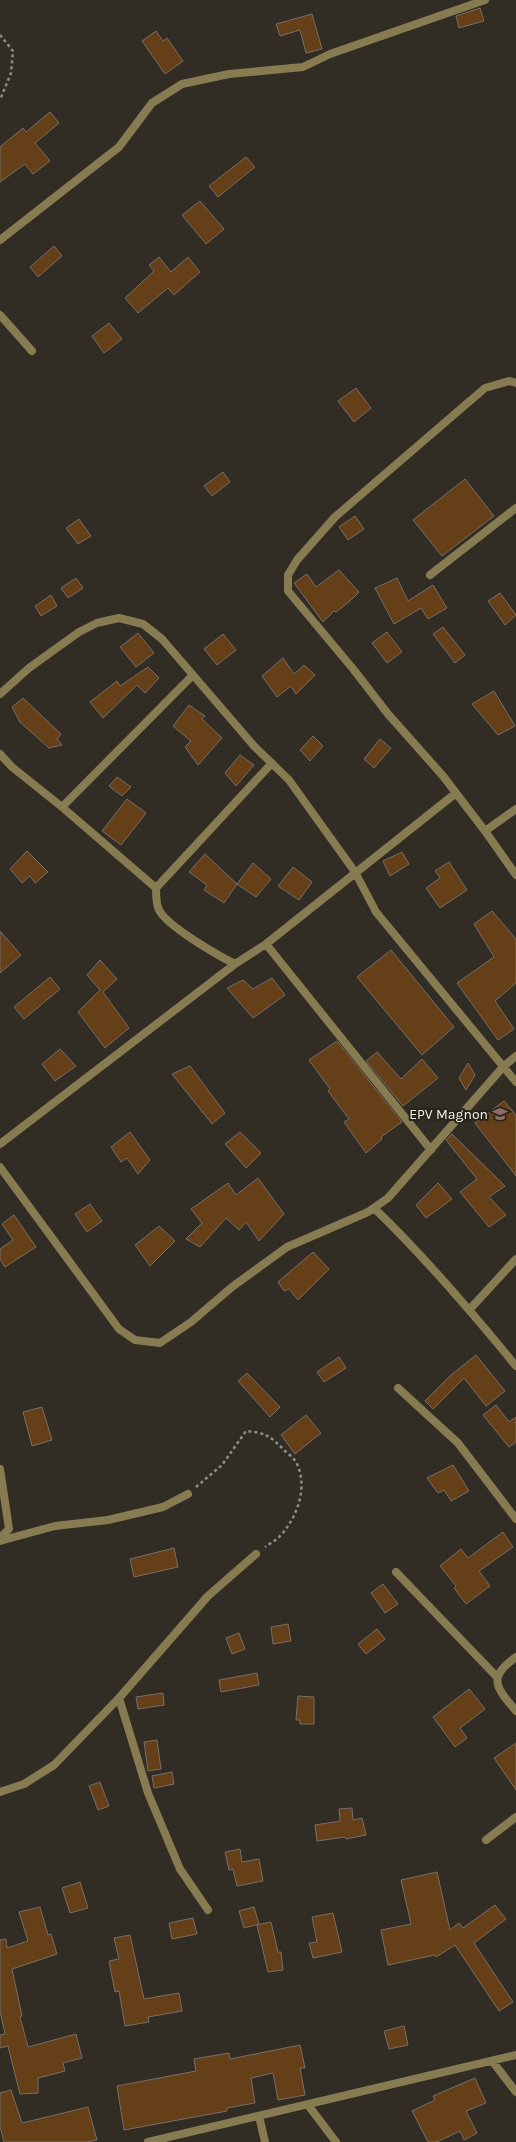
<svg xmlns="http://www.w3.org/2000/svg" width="516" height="2142" viewBox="0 0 516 2142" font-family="Karla,sans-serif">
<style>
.building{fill:#653f17;stroke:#776e67}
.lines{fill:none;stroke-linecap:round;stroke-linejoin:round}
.path{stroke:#908d86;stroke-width:2.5;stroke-dasharray:3 3;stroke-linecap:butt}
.minor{stroke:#877b51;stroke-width:8}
.labels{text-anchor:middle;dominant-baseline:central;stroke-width:4;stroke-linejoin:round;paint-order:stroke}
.poi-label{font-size:14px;fill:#f3f0eb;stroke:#27231b;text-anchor:end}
</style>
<rect width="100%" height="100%" fill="#312d25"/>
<path class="building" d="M480,8L484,21L459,28L456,16Z
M312,14L322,49L306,53L300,30L280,36L276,24Z
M156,31L163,41L167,38L183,61L165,74L142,41Z
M50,112L59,123L35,143L50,161L33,174L25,164L0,182V147L23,128L26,132Z
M246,157L255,167L218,197L209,186Z
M200,201L224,229L206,244L182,215Z
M54,246L62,256L38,277L30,267Z
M159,257L171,272L188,257L200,272L174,295L168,288L138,313L125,298L154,271L149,265Z
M109,323L122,339L104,353L92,336Z
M356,388L371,408L354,422L338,401Z
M223,472L230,482L212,496L204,486Z
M465,479L494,516L442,556L413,520Z
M355,516L364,529L348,540L339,527Z
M79,519L91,536L78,544L66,528Z
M339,570L359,592L350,601L336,612L334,611L323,622L294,583L307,574L316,587Z
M76,578L83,588L68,598L61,588Z
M397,578L408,601L433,585L447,608L428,619L421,608L394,624L375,588Z
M500,593L516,615L505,625L488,601Z
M51,595L57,606L41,616L35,606Z
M443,627L465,655L455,663L433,634Z
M387,632L402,652L387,663L372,643Z
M138,633L154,653L136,667L120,647Z
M223,634L236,650L217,665L204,649Z
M283,658L294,674L304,665L315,675L296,694L291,686L277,697L262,676Z
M148,667L159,678L145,693L137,685L103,718L90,702L117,681L120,686Z
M494,691L515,726L498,735L472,704Z
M23,698L61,734L57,739L62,745L49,748L20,722L12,707Z
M189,705L205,716L202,719L222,738L198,765L185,747L191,741L173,726Z
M313,736L323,746L310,761L300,750Z
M380,739L391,748L374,768L364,759Z
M240,755L254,765L236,786L225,773Z
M117,777L131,787L122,796L109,786Z
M127,799L146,813L121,845L102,831Z
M27,851L48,872L35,883L30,876L22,883L10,869Z
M402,852L409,864L390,876L383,861Z
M205,854L237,884L224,903L204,890L207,885L189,872Z
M449,862L467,890L440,908L426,888L440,878L435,871Z
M253,863L271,879L256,897L237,884Z
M293,867L312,882L299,900L278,886Z
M492,911L516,939V983L495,1001L514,1029L498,1040L457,983L494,957L474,924Z
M0,931L21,955L0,973Z
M391,950L454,1027L422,1055L357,977Z
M100,960L117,979L103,992L129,1028L105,1048L78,1012L100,990L87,975Z
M50,977L60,989L24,1019L14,1007Z
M272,978L285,995L253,1018L227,988L243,980L253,989Z
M337,1041L402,1122L381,1137L382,1139L366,1153L344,1122L349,1119L328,1091L330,1089L309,1060Z
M60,1049L76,1066L55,1081L42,1064Z
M377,1052L401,1079L422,1059L438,1078L403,1106L366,1061Z
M468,1063L475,1075L466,1090L459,1078Z
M190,1066L225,1113L212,1124L172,1074Z
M504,1101L516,1115V1176L475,1123Z
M130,1132L150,1160L138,1174L127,1158L121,1162L111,1147Z
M240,1132L261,1153L246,1168L225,1144Z
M452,1134L505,1186L489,1197L506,1215L489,1227L460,1192L477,1179L446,1140Z
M258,1178L284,1214L259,1241L246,1222L239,1230L226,1218L200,1247L186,1239L202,1223L191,1209L228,1183L236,1195Z
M438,1183L452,1199L426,1218L416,1205Z
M90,1204L102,1221L87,1232L75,1214Z
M14,1215L36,1247L5,1267L0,1259V1249L13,1240L2,1224Z
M159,1226L175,1241L150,1266L135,1245Z
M313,1252L329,1269L298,1300L289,1289L284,1291L278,1282Z
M476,1355L505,1391L486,1406L464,1378L433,1409L425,1401L451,1375Z
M339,1357L346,1368L324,1382L317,1372Z
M247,1373L280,1407L270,1417L238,1381Z
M496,1405L509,1422L516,1417V1442L509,1447L483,1415Z
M42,1407L52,1440L32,1446L23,1412Z
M306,1415L321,1433L295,1454L281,1435Z
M453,1465L469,1491L451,1501L444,1490L438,1493L427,1478Z
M503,1532L513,1547L479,1571L490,1586L466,1604L454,1588L456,1586L440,1566L461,1549L468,1558Z
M174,1548L178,1567L134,1577L130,1559Z
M383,1584L398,1604L385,1613L371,1593Z
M288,1624L291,1641L273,1644L271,1627Z
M377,1629L385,1639L366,1654L358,1644Z
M239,1633L245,1649L232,1654L226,1638Z
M257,1673L259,1685L221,1692L219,1680Z
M469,1689L485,1709L460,1728L467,1738L455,1747L433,1717Z
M163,1693L164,1705L138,1709L136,1697Z
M298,1696L314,1697V1724H300V1720H296Z
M157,1740L161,1769L148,1771L144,1742Z
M516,1743V1790L494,1758Z
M172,1772L174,1784L154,1788L152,1776Z
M100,1782L109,1806L98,1810L89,1786Z
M352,1808L353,1820L362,1818L366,1835L346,1839L345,1837L317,1841L315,1825L340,1821L339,1809Z
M240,1849L242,1862L259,1859L263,1881L237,1886L233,1869L229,1870L225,1852Z
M437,1872L450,1930L459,1923L463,1928L495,1905L506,1919L474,1943L513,2002L499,2011L455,1945L436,1957L435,1955L388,1965L381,1930L411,1924L401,1880Z
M80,1882L88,1908L70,1913L62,1888Z
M40,1907L48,1935L51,1934L57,1954L12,1969L22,2016L20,2017L28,2047L76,2034L82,2058L63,2063L65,2071L38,2078V2093L20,2094L8,2046L0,2048V2035L5,2034L0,2011V1940L6,1939L7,1948L28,1941L19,1912Z
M254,1907L259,1924L244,1928L239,1911Z
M333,1913L342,1952L313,1958L309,1943L317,1942L312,1917Z
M193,1918L197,1934L172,1939L169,1923Z
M271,1922L278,1952H281L283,1970L268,1972L257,1925Z
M130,1935L144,1999L179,1993L182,2011L148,2017L149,2022L125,2026L119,1991L115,1992L109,1961L119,1959L114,1938Z
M404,2026L408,2045L389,2049L384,2031Z
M300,2045L305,2068H300L305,2095L278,2100L273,2073L251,2078L255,2103L227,2108V2111L124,2130L117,2086L196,2071L194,2059L229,2053L230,2059Z
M475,2078L486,2103L466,2111L477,2133L464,2140L460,2131L437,2142H428L412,2111L435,2100L433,2096Z
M11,2090L22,2123L88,2107L97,2140L87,2142H4L0,2126V2093Z"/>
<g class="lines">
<path class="path" d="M0,35L13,51L11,73L0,100
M196,1487L222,1465L246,1431C265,1433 269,1435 283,1449C287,1453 293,1457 296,1462C309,1486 297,1518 280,1536C275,1541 269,1544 265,1547"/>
<path class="minor" d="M0,240L119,147L152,103L182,84L229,74L303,67L330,54L485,0
M0,315L32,351
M516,383L509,381L485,388L335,517L297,560L288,575V591L354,670L388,714L443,776L485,831L516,875
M430,575L516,508
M0,694L29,668L79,632L97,623L119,618L143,624L162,639L254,746L289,780L355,872L376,912L516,1082
M0,754L12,767L62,807L193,675
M62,807L156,888C156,894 156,904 159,910C167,926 217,955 235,964
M485,831L516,809
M156,888L272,763
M266,944L431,1150
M0,1144L235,964L266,944L456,793
M0,1167L119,1329L135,1340L160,1343L191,1322L232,1287L287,1247L368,1212L388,1198L503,1067L516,1056
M374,1208C425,1257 471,1311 516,1366
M470,1309L516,1259
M398,1388L458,1443L516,1519
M0,1469L9,1529L0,1538
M0,1541L55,1526L108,1520L163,1507L188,1494
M396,1572L497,1677
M516,1657C486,1678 497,1688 516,1711
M119,1698L148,1793L180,1869L208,1910
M0,1792L24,1784L54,1765L119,1698L208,1596L256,1554
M486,1840L516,1817
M493,2062L516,2092
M308,2105L336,2142
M259,2116L265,2142
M148,2142L516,2055"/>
</g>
<defs>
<g id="school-bare" transform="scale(1.2)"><path d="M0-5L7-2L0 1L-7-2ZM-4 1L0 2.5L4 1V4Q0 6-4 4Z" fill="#8d6e63" stroke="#27231b" stroke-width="2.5" paint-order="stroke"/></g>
</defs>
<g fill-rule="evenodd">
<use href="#school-bare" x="500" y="1114"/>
</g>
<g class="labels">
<g class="poi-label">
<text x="488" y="1114">EPV Magnon</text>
</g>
</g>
</svg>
